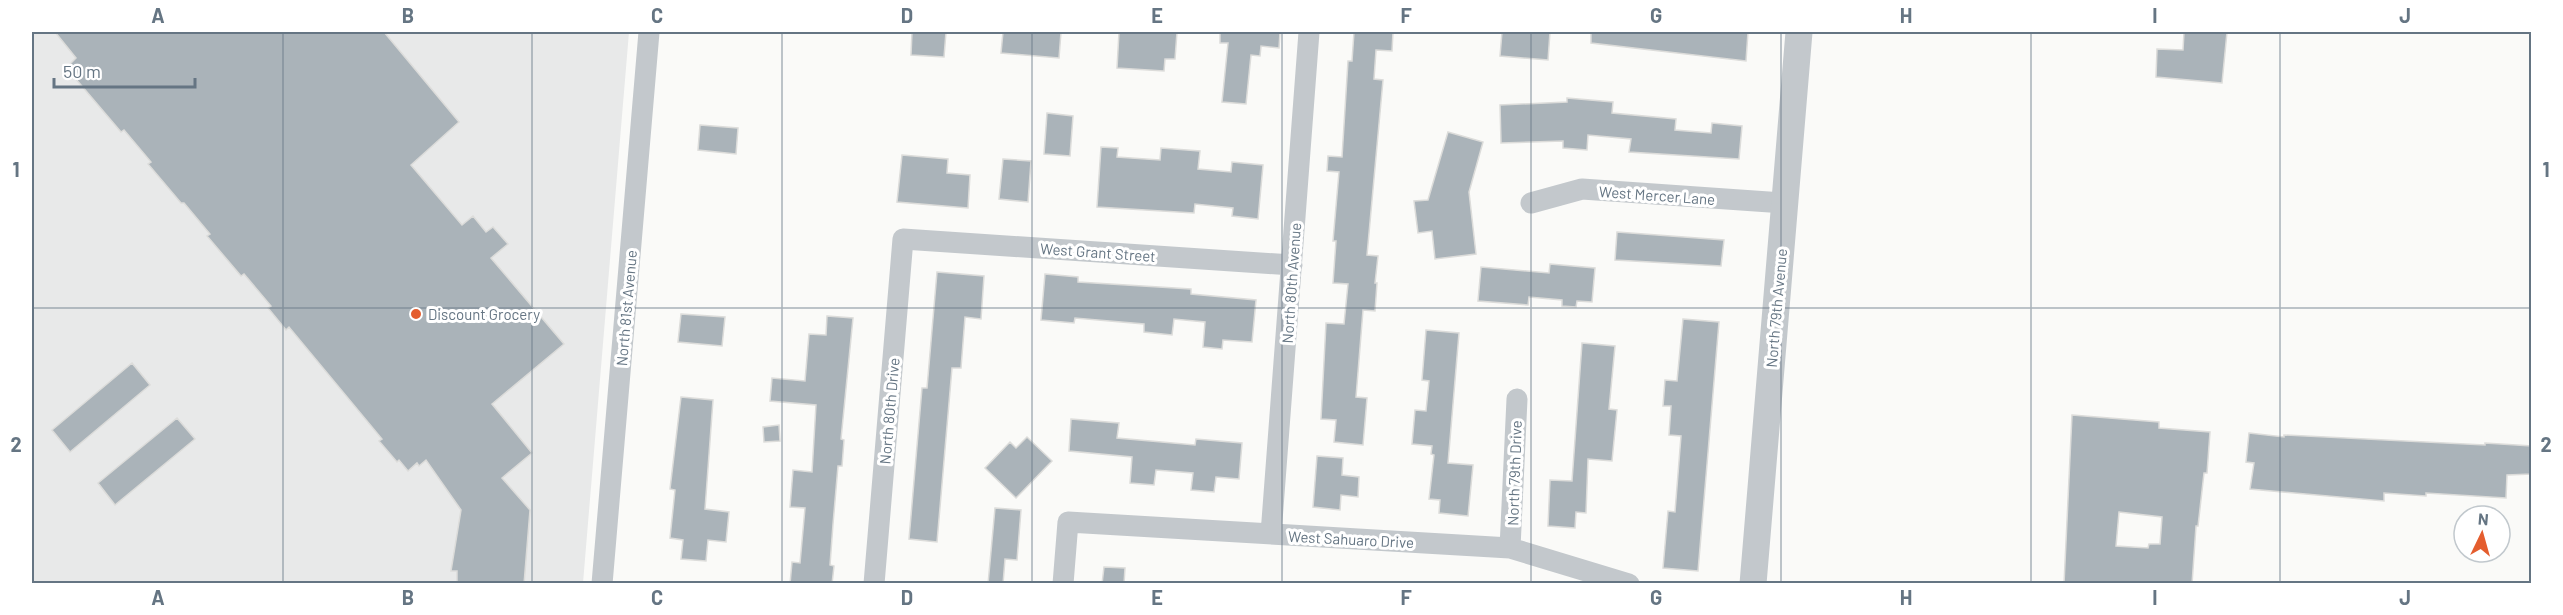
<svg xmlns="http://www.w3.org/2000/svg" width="2563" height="615" viewBox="0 0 2563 615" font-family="Barlow,sans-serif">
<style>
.built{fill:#e8e9e9}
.building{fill:#aab3b9;stroke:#dcdcda;stroke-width:1.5;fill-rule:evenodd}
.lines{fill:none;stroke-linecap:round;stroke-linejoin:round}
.minor{stroke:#c3c8cc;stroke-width:21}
.tertiary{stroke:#c3c8cc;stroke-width:27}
.grid{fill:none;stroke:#657583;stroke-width:1.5;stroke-opacity:0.55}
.poi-dot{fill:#e45d2e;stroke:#fff;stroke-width:2}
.labels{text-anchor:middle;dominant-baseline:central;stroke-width:6;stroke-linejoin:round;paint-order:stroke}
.street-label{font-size:15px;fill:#657583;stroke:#fff}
.poi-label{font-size:15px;fill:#657583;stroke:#fff;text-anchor:start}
.neatline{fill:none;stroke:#657583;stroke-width:2}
.grid-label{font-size:20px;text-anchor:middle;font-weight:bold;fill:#657583}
</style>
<rect width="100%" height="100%" fill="#fafaf8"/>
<path class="built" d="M32,32H629L583,583H32Z"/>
<path class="building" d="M55,32H384L459,122L411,165L462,225L473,216L486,232L493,227L508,244L491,258L564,344L492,404L532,453L502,478L530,510L524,584H457V571H451L461,510L426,460L419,466L417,463L408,471L399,460L397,462L379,441L382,439L289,327L286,330L268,308L271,306L244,274L241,276L207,236L210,234L184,203H181L148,164L151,162L124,130L121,132L75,78L78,75L70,64L76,58Z
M912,32H946L944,57L911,55Z
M1003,32H1061L1059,58L1001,53Z
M1119,32H1177L1175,59H1165L1164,71L1117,68Z
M1220,32H1280L1279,48L1261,46L1260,56L1251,55L1246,104L1222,102L1228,43H1220Z
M1354,32H1393L1392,51L1376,50L1374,79L1383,80L1367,255L1378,256L1375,283H1377L1375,311L1363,310L1356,397L1367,398L1363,445L1334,442L1336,420L1321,419L1326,323L1344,324L1348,284L1333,283L1336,241H1333L1339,172L1327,171L1328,156L1342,157L1348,61H1352Z
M1502,32H1550L1548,60L1500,56Z
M1591,32H1748L1746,61L1591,43Z
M2184,32H2227L2222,83L2156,77L2157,49L2183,50Z
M1567,98L1613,102L1612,113L1676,119L1675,130L1711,133L1712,123L1742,126L1739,159L1629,152L1631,139L1588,135L1587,150L1563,148V141L1501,143L1500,105L1567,102Z
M1047,113L1073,116L1070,156L1044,154Z
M700,125L738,128L736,154L698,150Z
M1448,132L1483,142L1469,192L1476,254L1435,259L1432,231L1418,233L1414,201L1428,200Z
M1101,147L1118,148L1117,157L1160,160L1161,148L1200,151L1198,169L1231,172L1232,162L1263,165L1258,219L1232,216L1233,208L1195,204L1194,213L1097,207Z
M902,155L948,159L947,173L970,175L968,208L897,202Z
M1003,159L1031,161L1028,202L999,199Z
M1617,232L1724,240L1721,266L1615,260Z
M1550,264L1595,268L1592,302L1577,301L1576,307L1562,306V300L1529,297L1528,305L1478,301L1481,267L1549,273Z
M937,272L984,276L981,319L965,317L961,368H952L937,542L909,539L922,388H927Z
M1045,274L1078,277V282L1191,289V294L1256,300L1252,342L1223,340L1222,349L1203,347L1205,322L1174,319L1172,335L1144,332V324L1075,318L1074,323L1041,320Z
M681,314L725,317L722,346L678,342Z
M827,316L853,318L841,439L844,440L842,466H838L833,524L830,565L834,566L832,584H790L792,562L800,563L805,508L790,507L793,470L812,472L816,405L770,401L772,378L805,381L809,334L826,335Z
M1683,319L1719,322L1698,571L1663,568L1668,511L1675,512L1681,436L1669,435L1671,406H1663L1665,380L1677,381Z
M1426,330L1459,333L1448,463L1473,465L1468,516L1439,513L1440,500L1429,499L1434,455L1431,454L1432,446L1412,444L1415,410L1426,411L1429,381L1422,380Z
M1582,343L1615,346L1609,409L1617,410L1612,461L1588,459L1586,513L1576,512L1575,528L1548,526L1550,480L1572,481Z
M132,363L150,385L70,452L52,430Z
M681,397L713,400L705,509L729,512L726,542L708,540L706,561L681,559L683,540L670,538L675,490L670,489Z
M2072,415L2159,422V428L2210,432L2207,473H2204L2198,526H2196L2192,584H2064ZM2119,512L2162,517L2160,544H2149L2148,548L2116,546Z
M177,418L195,439L115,505L98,483Z
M1071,419L1119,423L1117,438L1195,445L1196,439L1242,443L1239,479L1216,477L1214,492L1191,490L1193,473L1156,470L1154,485L1130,483L1132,457L1069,451Z
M779,425L780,441L764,442L763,427Z
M2249,433L2284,437V435L2485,445V443L2532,446V474L2507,475L2506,498L2426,493V496L2384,493V501L2250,489L2254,463L2246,462Z
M1027,437L1052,461L1016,498L985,468L1010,442L1016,448Z
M1317,456L1343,458L1342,475L1359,477L1358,497L1341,495L1340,510L1313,507Z
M995,508L1021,510L1017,560L1005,559L1003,584H988Z
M1104,567L1125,568L1124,584H1102Z"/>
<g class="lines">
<path class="minor" d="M1531,203L1582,189L1785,203
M1271,534L1309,32
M1510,548L1517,399
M602,584L649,32
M874,584L903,239L1292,265
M1063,584L1068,522L1510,548L1629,584"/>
<path class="tertiary" d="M1753,584L1799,32"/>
</g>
<path class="grid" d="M283,32V584M532,32V584M782,32V584M1032,32V584M1282,32V584M1531,32V584M1781,32V584M2031,32V584M2280,32V584M32,308H2532"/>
<circle class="poi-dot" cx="416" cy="314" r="6"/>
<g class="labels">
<g class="street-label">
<text transform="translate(1657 195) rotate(4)">West Mercer Lane</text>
<text transform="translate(1098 252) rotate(4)">West Grant Street</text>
<text transform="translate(1291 283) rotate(-86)">North 80th Avenue</text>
<text transform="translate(626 308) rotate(-85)">North 81st Avenue</text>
<text transform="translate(1776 308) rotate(-85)">North 79th Avenue</text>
<text transform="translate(889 411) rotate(-85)">North 80th Drive</text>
<text transform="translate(1514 473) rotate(-88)">North 79th Drive</text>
<text transform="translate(1351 539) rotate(3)">West Sahuaro Drive</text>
</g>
<g class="poi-label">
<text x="428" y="314">Discount Grocery</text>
</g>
</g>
<rect width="2563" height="615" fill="none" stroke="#ffffff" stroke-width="66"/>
<g transform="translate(2482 534) rotate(5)"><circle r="28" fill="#ffffff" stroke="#c1c8cd" stroke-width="1.5"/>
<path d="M0-4.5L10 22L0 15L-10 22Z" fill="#e45d2e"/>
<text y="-9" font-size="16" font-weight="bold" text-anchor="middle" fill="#657583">N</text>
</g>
<path d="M54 78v9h141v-9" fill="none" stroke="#657583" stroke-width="3"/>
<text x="63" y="78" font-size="18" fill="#657583" stroke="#ffffff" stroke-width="4.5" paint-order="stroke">50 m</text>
<rect x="33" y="33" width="2497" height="549" class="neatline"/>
<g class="grid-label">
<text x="158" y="23">A</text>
<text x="408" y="23">B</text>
<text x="657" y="23">C</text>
<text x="907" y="23">D</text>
<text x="1157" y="23">E</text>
<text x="1406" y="23">F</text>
<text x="1656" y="23">G</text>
<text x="1906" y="23">H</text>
<text x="2155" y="23">I</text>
<text x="2405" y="23">J</text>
<text x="16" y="177">1</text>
<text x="2546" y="177">1</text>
<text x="16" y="452">2</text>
<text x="2546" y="452">2</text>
<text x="158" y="605">A</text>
<text x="408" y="605">B</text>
<text x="657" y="605">C</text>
<text x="907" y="605">D</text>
<text x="1157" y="605">E</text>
<text x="1406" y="605">F</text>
<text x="1656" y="605">G</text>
<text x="1906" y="605">H</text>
<text x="2155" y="605">I</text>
<text x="2405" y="605">J</text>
</g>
</svg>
